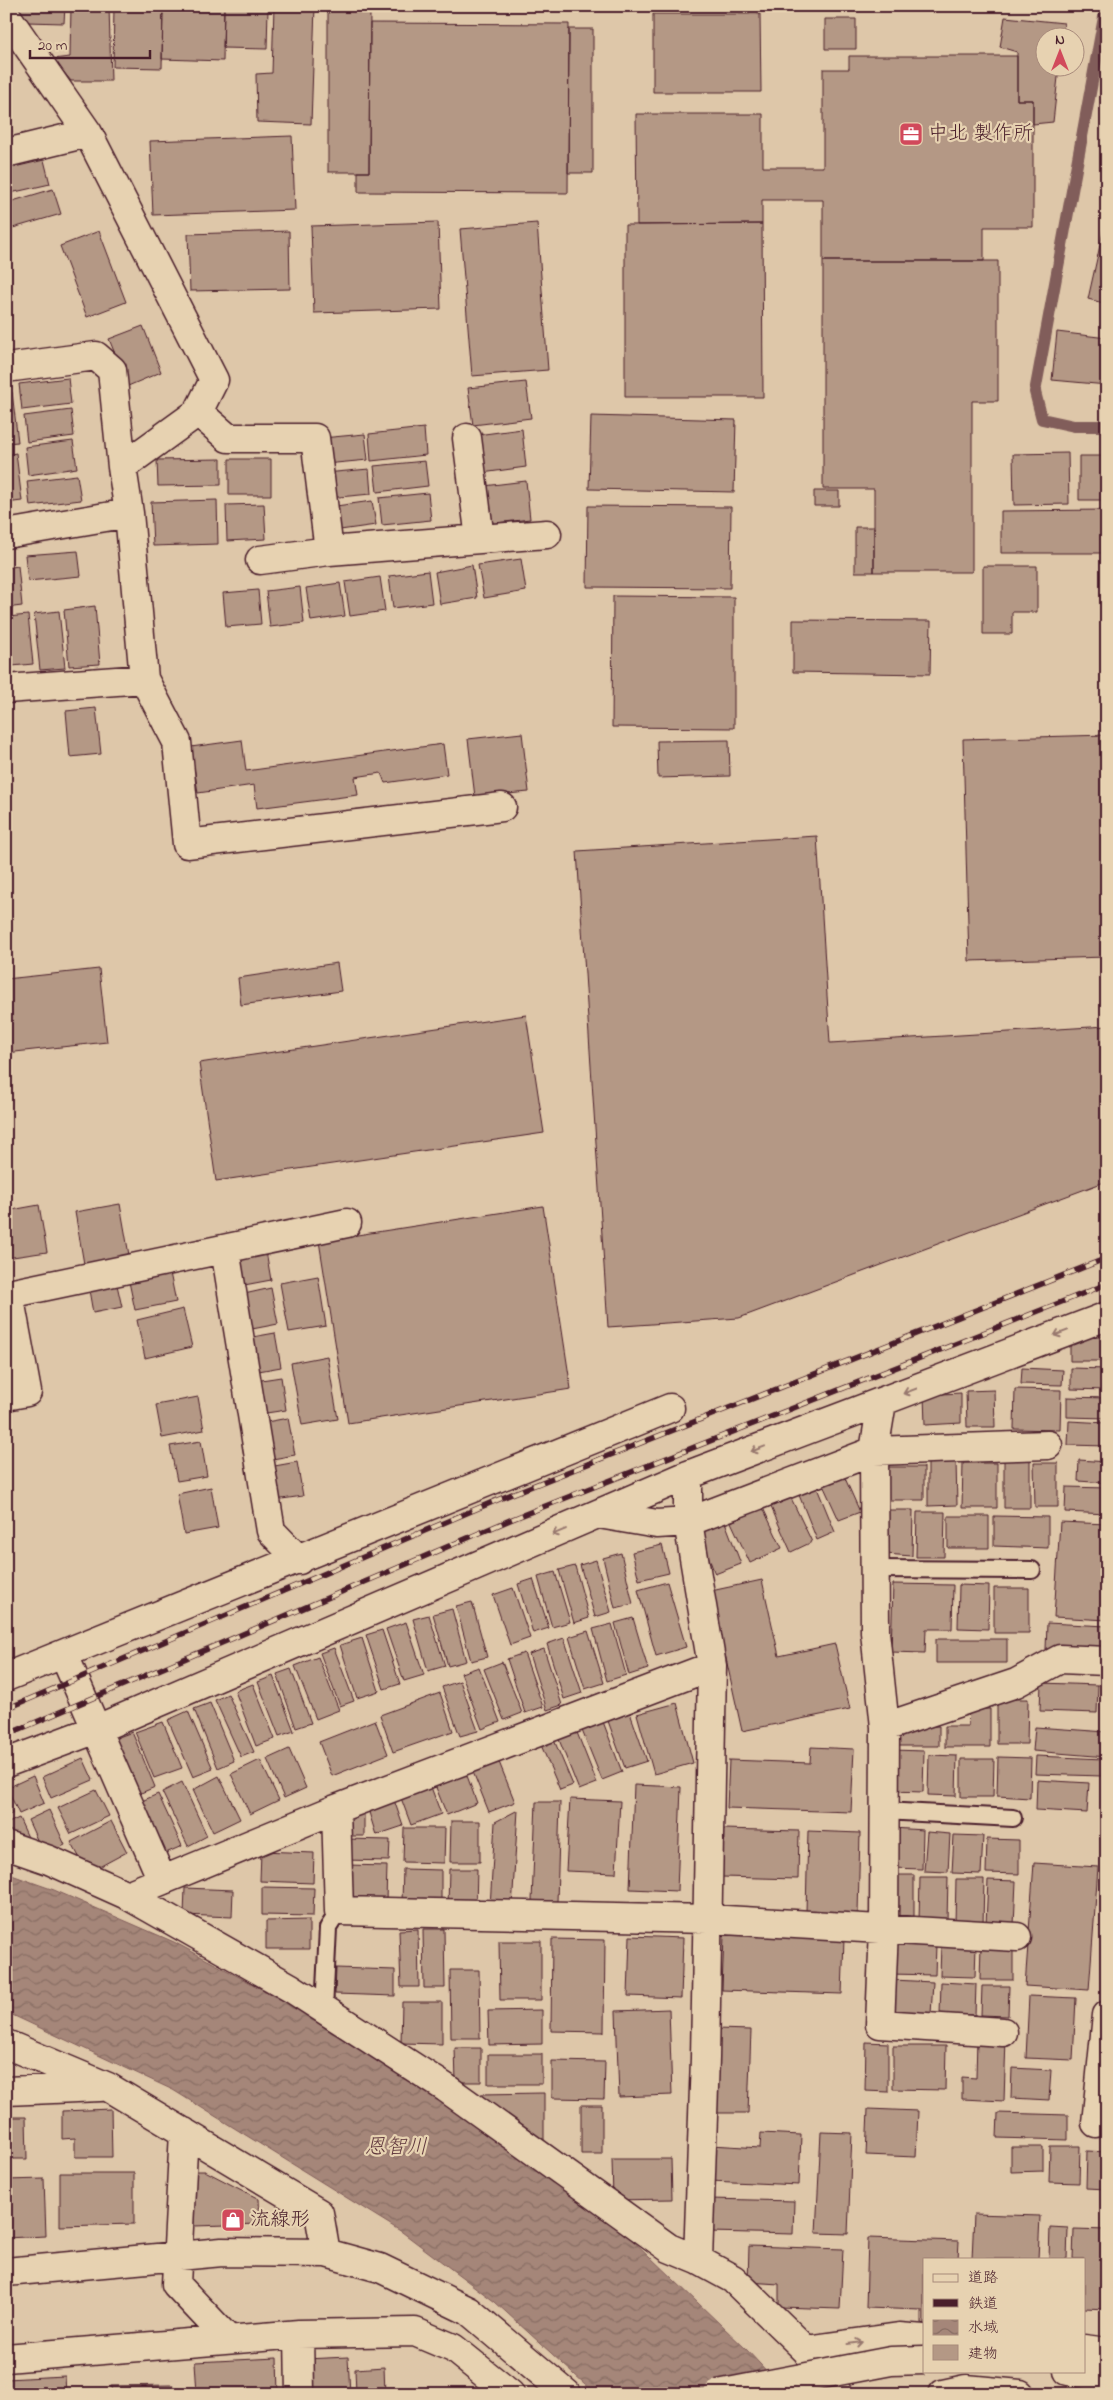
<svg xmlns="http://www.w3.org/2000/svg" width="1113" height="2400" viewBox="0 0 1113 2400" font-family="'Indie Flower','Klee One',sans-serif">
<style>
.water{fill:url(#water-waves);stroke:#815d5a}
.lines{fill:none;stroke-linecap:round;stroke-linejoin:round}
.stream{stroke:#815d5a;stroke-width:12}
.building{fill:#b49885;stroke:#4a1f2b}
.service-casing{stroke:#4a1f2b;stroke-width:20}
.minor-casing{stroke:#4a1f2b;stroke-width:31}
.tertiary-casing{stroke:#4a1f2b;stroke-width:31}
.service{stroke:#e7d2b1;stroke-width:16}
.minor{stroke:#e7d2b1;stroke-width:28}
.tertiary{stroke:#e7d2b1;stroke-width:28}
.rail-casing{stroke:#4a1f2b;stroke-width:5.5}
.rail{stroke:#e7d2b1;stroke-width:4;stroke-dasharray:11;stroke-linecap:butt}
.tertiary-bridge-casing{stroke:#4a1f2b;stroke-width:31;stroke-linecap:butt}
.tertiary-bridge{stroke:#e7d2b1;stroke-width:28}
.oneway{stroke:#98786e}
.labels{text-anchor:middle;dominant-baseline:central;stroke-width:4.5;stroke-linejoin:round;paint-order:stroke}
.poi-label{font-size:20px;fill:#4a1f2b;stroke:#e7d2b1;text-anchor:start}
.water-label{font-size:21px;font-style:italic;fill:#61393e;stroke:#e7d2b1}
</style>
<defs>
<pattern id="water-waves" width="16" height="10" patternUnits="userSpaceOnUse" patternTransform="scale(1.25)"><rect width="16" height="10" fill="#a58679"/><path d="M0 5q4-4 8 0t8 0" fill="none" stroke="#886d63"/></pattern>
</defs>
<rect width="100%" height="100%" fill="#dec7a9"/>
<filter id="ink" filterUnits="userSpaceOnUse"><feTurbulence type="fractalNoise" baseFrequency=".02" numOctaves="2"/><feDisplacementMap in="SourceGraphic" scale="10" xChannelSelector="R" yChannelSelector="G"/><feConvolveMatrix kernelMatrix="1 2 1 2 8 2 1 2 1" color-interpolation-filters="sRGB"/></filter>
<g filter="url(#ink)">
<path class="water" d="M6,1873L54,1890L174,1942L308,2014L439,2093L625,2233L746,2349L788,2394H596L495,2302L402,2232L173,2090L6,2012Z"/>
<g class="lines">
<path class="stream" d="M1106,6L1035,392L1042,419L1074,426H1107"/>
</g>
<path class="building" d="M15,6H65L64,23L27,22Z
M71,6H109L111,81H71L53,59L70,57Z
M114,6H163L162,68L113,67Z
M163,6H224L223,61L162,59Z
M224,6L268,8L267,49L223,48Z
M274,6H315L311,124L257,122L256,74L272,73Z
M328,6H370L369,172H328Z
M653,14H760L761,92H653Z
M1005,17L1064,23L1062,38H1046V68H1059L1053,122L1033,124V100H1017V52L1000,47Z
M825,19H856V49H825Z
M370,23L569,24L568,193L358,192V172H369Z
M569,29H593V173H568Z
M849,56H1017V100H1033V227H984V261H823V200H762V224L637,225L636,114H763V167H823V69H849Z
M6,104L12,132L6,133Z
M292,136L295,210L153,215L150,141Z
M44,160L50,184L6,194V169Z
M53,189L61,214L6,230V203Z
M1107,214V304L1088,299Z
M438,222L441,309L314,313L311,226Z
M537,223L548,370L472,376L460,229Z
M762,224L763,397H625V225Z
M99,231L126,302L87,317L60,246Z
M289,231L290,289L190,291L188,234Z
M823,261H998V401H972V572H874V489H823Z
M143,326L161,372L128,386L109,339Z
M1057,332L1107,338V385L1052,380Z
M68,378L71,404L22,410L19,384Z
M526,382L531,418L473,425L468,388Z
M6,392H12L18,442L6,443Z
M71,410L74,436L27,442L24,416Z
M591,416L736,420L734,492L589,489Z
M424,428L426,455L371,461L369,434Z
M522,429L526,467L482,473L477,435Z
M365,434L368,460L325,464L322,438Z
M73,441L77,468L28,475L25,447Z
M16,453L22,501L6,503V455Z
M1068,453L1069,504L1014,505L1013,454Z
M1079,456H1107V500H1079Z
M221,459V485L158,486L157,460Z
M229,459H271V495H229Z
M425,461L428,486L377,492L374,466Z
M369,469L371,494L328,498L325,473Z
M77,475L81,500L30,506L27,481Z
M526,481L530,519L488,524L484,486Z
M814,491H839V506H814Z
M428,493L431,520L382,525L379,498Z
M217,500L218,544L153,546L151,502Z
M372,501L376,525L333,531L329,507Z
M264,504L266,539L227,541L226,505Z
M588,506L731,507L730,588L587,587Z
M1107,510V553H1001V511Z
M855,527H874V572H855Z
M78,551L81,576L28,581L25,555Z
M521,559L526,591L484,598L478,565Z
M472,565L477,598L440,604L435,572Z
M18,566L22,606L6,608V568Z
M983,566H1037V612H1012V634H983Z
M428,571L432,603L393,608L389,576Z
M380,577L385,611L350,616L345,582Z
M340,583L345,616L311,621L306,588Z
M300,587L304,623L270,627L266,591Z
M258,590L261,624L226,627L223,593Z
M613,596L734,597V728L612,727Z
M95,606L100,664L69,666L64,610Z
M59,611L65,668L40,670L34,614Z
M28,615L33,664L12,666L8,617Z
M793,620L931,621L930,674L793,672Z
M96,708L101,754L70,757L66,711Z
M522,733L529,792L475,797L468,739Z
M1107,735V957L969,961L963,739Z
M242,740L246,771L443,744L447,774L385,783L381,773L355,777L358,795L257,808L254,785L198,793L191,747Z
M729,740L730,776L658,778L657,741Z
M817,836L830,1043L1107,1026V1181L739,1318L608,1327L577,851Z
M337,963L341,991L241,1005L238,978Z
M99,969L107,1042L6,1053V979Z
M526,1015L544,1133L216,1181L199,1063Z
M120,1204L129,1255L84,1264L75,1212Z
M39,1205L47,1252L6,1258V1211Z
M543,1206L571,1389L348,1423L319,1241Z
M266,1251L271,1280L239,1286L234,1256Z
M169,1268L176,1302L135,1310L128,1277Z
M318,1276L326,1326L289,1332L280,1283Z
M117,1285L122,1307L93,1313L89,1290Z
M271,1288L278,1324L247,1330L240,1295Z
M183,1309L192,1347L145,1358L137,1320Z
M275,1333L281,1367L253,1372L247,1338Z
M1070,1336H1107V1361H1070Z
M327,1356L338,1419L302,1425L291,1363Z
M1022,1368L1063,1370L1062,1385L1021,1384Z
M1071,1368L1107,1369V1390L1071,1389Z
M281,1377L286,1410L260,1414L255,1381Z
M1015,1389L1061,1390L1060,1430L1014,1429Z
M994,1390L995,1427H967L966,1391Z
M961,1393V1423L925,1425L924,1395Z
M198,1397L204,1430L162,1438L156,1405Z
M1067,1397L1107,1398V1418L1067,1417Z
M288,1418L295,1455L267,1460L261,1423Z
M1069,1421L1107,1423V1446L1068,1445Z
M201,1441L207,1476L177,1481L170,1446Z
M1004,1457H1030V1508H1004Z
M1079,1460L1107,1462V1483L1078,1481Z
M956,1461L957,1505L928,1506V1462Z
M297,1462L303,1496L275,1500L269,1467Z
M963,1463H997V1508H962Z
M1034,1463H1058V1507H1035Z
M881,1467H924V1500H881Z
M844,1476L860,1512L839,1520L823,1485Z
M211,1487L218,1528L184,1534L177,1494Z
M1066,1487L1107,1488V1514L1065,1512Z
M817,1488L835,1532L817,1540L799,1495Z
M791,1498L812,1542L791,1552L771,1507Z
M763,1508L782,1548L750,1563L731,1522Z
M886,1510H913L912,1556L885,1554Z
M917,1512H945L944,1557H916Z
M948,1516H989V1548H948Z
M994,1516L1048,1517V1548L994,1546Z
M725,1522L741,1564L715,1574L699,1532Z
M1060,1522L1107,1524V1620L1054,1617Z
M662,1545L669,1573L639,1580L632,1552Z
M621,1553L633,1604L615,1608L603,1558Z
M596,1560L611,1612L595,1617L580,1565Z
M575,1566L589,1618L574,1623L559,1570Z
M555,1572L570,1622L552,1627L538,1577Z
M533,1579L549,1628L533,1633L518,1584Z
M762,1580L779,1656L835,1644L850,1709L742,1731L711,1591Z
M667,1582L686,1647L656,1656L638,1590Z
M893,1584L953,1585L952,1629H926L925,1653L891,1652Z
M959,1585L989,1586L988,1629L958,1628Z
M513,1588L530,1638L510,1645L493,1595Z
M994,1588H1029V1633H994Z
M472,1602L487,1657L471,1661L456,1606Z
M452,1609L466,1661L448,1666L433,1614Z
M429,1615L445,1666L428,1671L413,1619Z
M633,1618L648,1669L629,1675L615,1623Z
M406,1622L424,1675L404,1681L386,1629Z
M1047,1623L1107,1626V1652L1046,1649Z
M612,1624L626,1675L607,1681L593,1629Z
M382,1630L400,1684L384,1689L366,1635Z
M588,1631L604,1683L585,1689L569,1637Z
M362,1638L379,1691L357,1698L340,1645Z
M564,1638L582,1693L564,1699L547,1644Z
M936,1639H1007V1663H936Z
M334,1648L354,1701L340,1706L320,1653Z
M544,1649L562,1705L547,1710L529,1654Z
M524,1653L543,1707L525,1713L507,1659Z
M318,1657L339,1710L316,1719L295,1666Z
M502,1662L522,1713L504,1720L484,1669Z
M479,1667L500,1722L482,1729L461,1673Z
M291,1669L311,1723L296,1728L277,1674Z
M273,1676L294,1731L279,1736L258,1682Z
M460,1681L478,1731L460,1736L442,1687Z
M1041,1683L1098,1685L1097,1713L1040,1711Z
M253,1684L275,1739L256,1746L235,1691Z
M440,1693L453,1731L393,1752L380,1715Z
M228,1694L254,1752L241,1757L215,1700Z
M997,1699H1028L1027,1744H997Z
M210,1703L234,1761L218,1768L194,1709Z
M677,1703L693,1763L654,1774L637,1714Z
M969,1709H990V1747H945V1726H968Z
M188,1711L213,1769L193,1777L168,1720Z
M630,1713L647,1761L625,1768L608,1721Z
M602,1719L622,1772L602,1780L581,1728Z
M375,1720L388,1754L332,1776L319,1742Z
M163,1722L182,1768L154,1778L135,1732Z
M939,1726V1746H895V1727Z
M1035,1727L1107,1732V1757L1033,1751Z
M576,1730L597,1783L579,1790L558,1737Z
M132,1732L155,1787L134,1796L111,1740Z
M554,1740L573,1785L560,1790L541,1745Z
M811,1747L854,1749L851,1812L727,1808L729,1760L810,1763Z
M289,1749L306,1788L284,1798L267,1759Z
M892,1750L924,1751L923,1792L891,1791Z
M929,1755L957,1756L956,1796L928,1795Z
M1036,1756L1103,1759L1102,1776L1035,1774Z
M998,1757L1031,1758L1030,1798L997,1796Z
M83,1758L93,1780L51,1798L42,1777Z
M961,1759H994L993,1797H961Z
M260,1760L279,1800L250,1814L231,1774Z
M499,1762L515,1802L489,1812L473,1772Z
M466,1773L477,1803L447,1815L435,1785Z
M33,1776L44,1803L19,1814L7,1788Z
M219,1776L240,1819L213,1832L193,1790Z
M1037,1780L1089,1783L1087,1813L1036,1810Z
M182,1782L207,1836L188,1846L162,1792Z
M634,1785L681,1787L677,1891L630,1889Z
M431,1787L441,1814L411,1825L401,1798Z
M96,1790L109,1816L71,1834L58,1808Z
M158,1794L182,1846L161,1855L137,1803Z
M6,1798L12,1814L6,1816Z
M570,1799L620,1801L616,1873L566,1871Z
M394,1800L403,1826L376,1835L368,1809Z
M536,1802H560L557,1902L532,1901Z
M49,1810L65,1845L44,1855L28,1820Z
M518,1810L512,1908L490,1907L495,1822Z
M364,1811V1836H343V1812Z
M19,1818L32,1846L6,1839V1824Z
M111,1821L127,1852L88,1873L71,1842Z
M451,1821H480V1862H450Z
M404,1828H445L444,1863L403,1862Z
M893,1828L923,1830L922,1869L892,1868Z
M723,1829L799,1831L798,1879L722,1877Z
M808,1831L860,1833L858,1913L806,1912Z
M927,1832L950,1834L948,1872L924,1871Z
M954,1835L983,1836L981,1874L952,1873Z
M346,1839L390,1840L389,1861L345,1860Z
M987,1839L1019,1840V1874L986,1873Z
M261,1851L314,1853L313,1883L260,1881Z
M1034,1863L1098,1867L1089,1990L1025,1986Z
M348,1865L387,1866L386,1901H347Z
M403,1869L441,1870V1903L402,1901Z
M449,1869H477L476,1907L448,1906Z
M891,1875H914V1920H891Z
M920,1877H948L947,1921H919Z
M956,1879H984L983,1924L955,1923Z
M988,1880L1016,1881L1014,1925L986,1924Z
M262,1887L314,1888L313,1916L262,1915Z
M185,1888L233,1890L232,1917L184,1915Z
M309,1920V1949H266V1921Z
M418,1929L419,1987H401L399,1930Z
M423,1929H444L445,1988H424Z
M724,1935L844,1939L842,1994L722,1990Z
M630,1936L683,1938L681,1998L628,1996Z
M552,1939L605,1940L604,2032L551,2031Z
M499,1941H541V2000H500Z
M890,1943L936,1944L935,1975L890,1974Z
M941,1944L976,1945L975,1977L940,1976Z
M981,1945H1013V1980H980Z
M336,1968L395,1970V1996L335,1994Z
M450,1970H479L480,2038H451Z
M893,1980L933,1982L931,2014L891,2012Z
M941,1982L976,1984L975,2015L940,2014Z
M982,1986H1009L1008,2016L981,2015Z
M1029,1996L1076,1998L1073,2060L1026,2058Z
M402,2002H442V2044L401,2043Z
M669,2009L672,2095L619,2097L616,2011Z
M542,2010V2044L489,2045L488,2011Z
M716,2029L751,2030L748,2113H712Z
M977,2038H1006L1004,2101L962,2099V2077L976,2078Z
M866,2042L888,2043V2092L865,2091Z
M893,2046H946L945,2090L893,2089Z
M455,2048H481V2082H456Z
M488,2054H542V2084H488Z
M552,2061L605,2062L604,2099L552,2098Z
M1012,2068L1051,2070L1049,2100L1011,2098Z
M544,2093V2147L481,2107V2094Z
M581,2105H602V2154H581Z
M111,2109L112,2157H75V2138L62,2139V2111Z
M868,2109L918,2111L916,2157L866,2155Z
M998,2113L1068,2115V2140L997,2138Z
M6,2117H26L27,2159H6Z
M821,2132L852,2133L848,2234L816,2233Z
M761,2133L801,2135L799,2185L710,2181L712,2145L760,2148Z
M1050,2146H1080L1079,2183L1049,2182Z
M1011,2147H1043V2171L1011,2172Z
M1087,2151L1107,2152V2189L1086,2188Z
M612,2159H671L672,2199L613,2200Z
M192,2171H205L259,2199L260,2224L194,2226Z
M60,2173H134V2224L60,2226Z
M44,2179L46,2236L6,2238V2180Z
M710,2199L794,2201L793,2234L709,2232Z
M974,2214L1040,2216L1038,2259H972Z
M1050,2227L1068,2228L1067,2259H1049Z
M1074,2229L1107,2230V2309L1084,2308V2259H1073Z
M868,2238L959,2241L958,2259H924V2324L921,2323V2310L866,2308Z
M749,2246L843,2249L840,2309L779,2307V2284L748,2282Z
M348,2357L350,2394H307L305,2359Z
M277,2358L278,2394H197L195,2362Z
M384,2367L385,2394H356L355,2369Z
M65,2376L66,2394H6V2379Z
M173,2385V2394H112L111,2386Z
M463,2391V2394H390V2393Z"/>
<g class="lines">
<g class="service-casing">
<path id="service" d="M875,1569L1032,1570
M884,1811L1013,1818
M324,2010L328,1928L339,1911"/>
</g>
<g class="minor-casing">
<path id="minor" d="M6,15L88,133L214,380L198,412L122,467L129,513L144,679L177,742L187,844L502,807
M6,153L88,133
M6,368L96,356L112,370L122,467
M198,412L228,438H315L329,551L480,539L467,438
M6,534L129,513
M480,539L547,534
M260,560L329,551
M6,689L144,679
M225,1249L271,1531L299,1560
M6,1396L27,1392L9,1294L347,1223
M882,1402L874,1451L875,1632L885,1727L884,1929L880,2024L1003,2032
M688,1475V1522L712,1666L705,2058L698,2260
M599,1514L657,1524L688,1522L874,1451L1048,1445
M64,1655L162,1880
M6,1677L670,1408
M885,1727L1016,1683L1060,1659L1107,1661
M6,1763L97,1729L688,1475L1107,1316
M336,1809L339,1911L708,1919L1017,1937
M6,1845L49,1860L127,1895L291,1988L446,2088L669,2248L698,2260L733,2279L806,2350L838,2394
M127,1895L336,1809L712,1666
M6,2044L108,2087L319,2213L326,2253
M6,2091L100,2087
M1096,2123L1107,2015
M184,2132L176,2284L228,2339
M6,2272L222,2252L326,2253L380,2268L469,2311L567,2394
M299,2334L300,2394
M1084,2349L1107,2352
M806,2350L899,2337L924,2339
M6,2358L299,2334L415,2332L453,2348L510,2394
M943,2394L966,2389L1020,2394"/>
</g>
<g class="tertiary-casing">
<path id="tertiary" d="M1068,2371L1107,2378"/>
</g>
<use href="#service" class="service"/>
<use href="#minor" class="minor"/>
<use href="#tertiary" class="tertiary"/>
<g class="rail-casing">
<path id="rail" d="M6,1709L502,1498L1107,1258
M6,1735L510,1520L1107,1284"/>
</g>
<use href="#rail" class="rail"/>
<g class="tertiary-bridge-casing">
<path id="tertiary-bridge" d="M718,2394L891,2361L924,2360"/>
</g>
<use href="#tertiary-bridge" class="tertiary-bridge"/>
</g>
<defs><path id="oneway-shaft" d="M-6 0H5M1.5-3L5.5 0L1.5 3" fill="none" stroke-width="1.6" stroke-linecap="round" stroke-linejoin="round" transform="scale(1.25)"/></defs>
<g class="oneway">
<use href="#oneway-shaft" transform="translate(1061 1333) rotate(159)"/>
<use href="#oneway-shaft" transform="translate(910 1391) rotate(159)"/>
<use href="#oneway-shaft" transform="translate(758 1449) rotate(159)"/>
<use href="#oneway-shaft" transform="translate(559 1532) rotate(157)"/>
<use href="#oneway-shaft" transform="translate(855 2343) rotate(-8)"/>
</g>
</g>
<defs>
<g id="office-square" transform="scale(1.25)"><rect x="-9" y="-9" width="18" height="18" rx="4" fill="#d1495b" stroke="#e7d2b1"/><path d="M-6-3h4V-5.5h4V-3h4V5H-6ZM-1-4.5V-3h2v-1.5ZM-6 0V1H6V0Z" fill="#fff"/></g>
<g id="shop-square" transform="scale(1.25)"><rect x="-9" y="-9" width="18" height="18" rx="4" fill="#d1495b" stroke="#e7d2b1"/><path d="M-5-2.5h2.3a2.7 3.5 0 0 1 5.4 0H5L5.5 6h-11ZM-1.5-2.5h3a1.5 2.3 0 0 0-3 0Z" fill="#fff"/></g>
</defs>
<g fill-rule="evenodd">
<use href="#office-square" x="911" y="134"/>
<use href="#shop-square" x="233" y="2220"/>
</g>
<g class="labels">
<g class="poi-label">
<text x="928" y="134">中北 製作所</text>
<text x="250" y="2220">流線形</text>
</g>
<g class="water-label">
<text x="396" y="2148">恩智川</text>
</g>
</g>
<rect width="1113" height="2400" fill="none" stroke="#e7d2b1" stroke-width="25"/>
<rect x="12" y="12" width="1088" height="2375" fill="none" stroke="#4a1f2b" stroke-width="2" filter="url(#ink)"/>
<rect x="923" y="2258" width="162" height="115" fill="#e7d2b1" stroke="#a88a7b"/>
<rect x="933" y="2274" width="25" height="8" fill="#e7d2b1" stroke="#a88a7b"/>
<text x="968" y="2282" font-size="15" fill="#4a1f2b">道路</text>
<rect x="933" y="2299" width="25" height="8" fill="#4a1f2b" stroke="#a88a7b"/>
<text x="968" y="2308" font-size="15" fill="#4a1f2b">鉄道</text>
<rect x="933" y="2320" width="25" height="15" fill="url(#water-waves)" stroke="#a88a7b"/>
<text x="968" y="2332" font-size="15" fill="#4a1f2b">水域</text>
<rect x="933" y="2345" width="25" height="15" fill="#b49885" stroke="#a88a7b"/>
<text x="968" y="2358" font-size="15" fill="#4a1f2b">建物</text>
<g transform="translate(1060 52)"><circle r="24" fill="#e7d2b1" stroke="#a88a7b"/>
<path d="M0-4L9 19L0 12L-9 19Z" fill="#d1495b"/>
<text y="-8" font-size="14" font-weight="bold" text-anchor="middle" fill="#4a1f2b">N</text>
</g>
<path d="M30 50v8h120v-8" fill="none" stroke="#4a1f2b" stroke-width="2.5"/>
<text x="38" y="50" font-size="15" fill="#4a1f2b" stroke="#e7d2b1" stroke-width="4" paint-order="stroke">20 m</text>
</svg>
